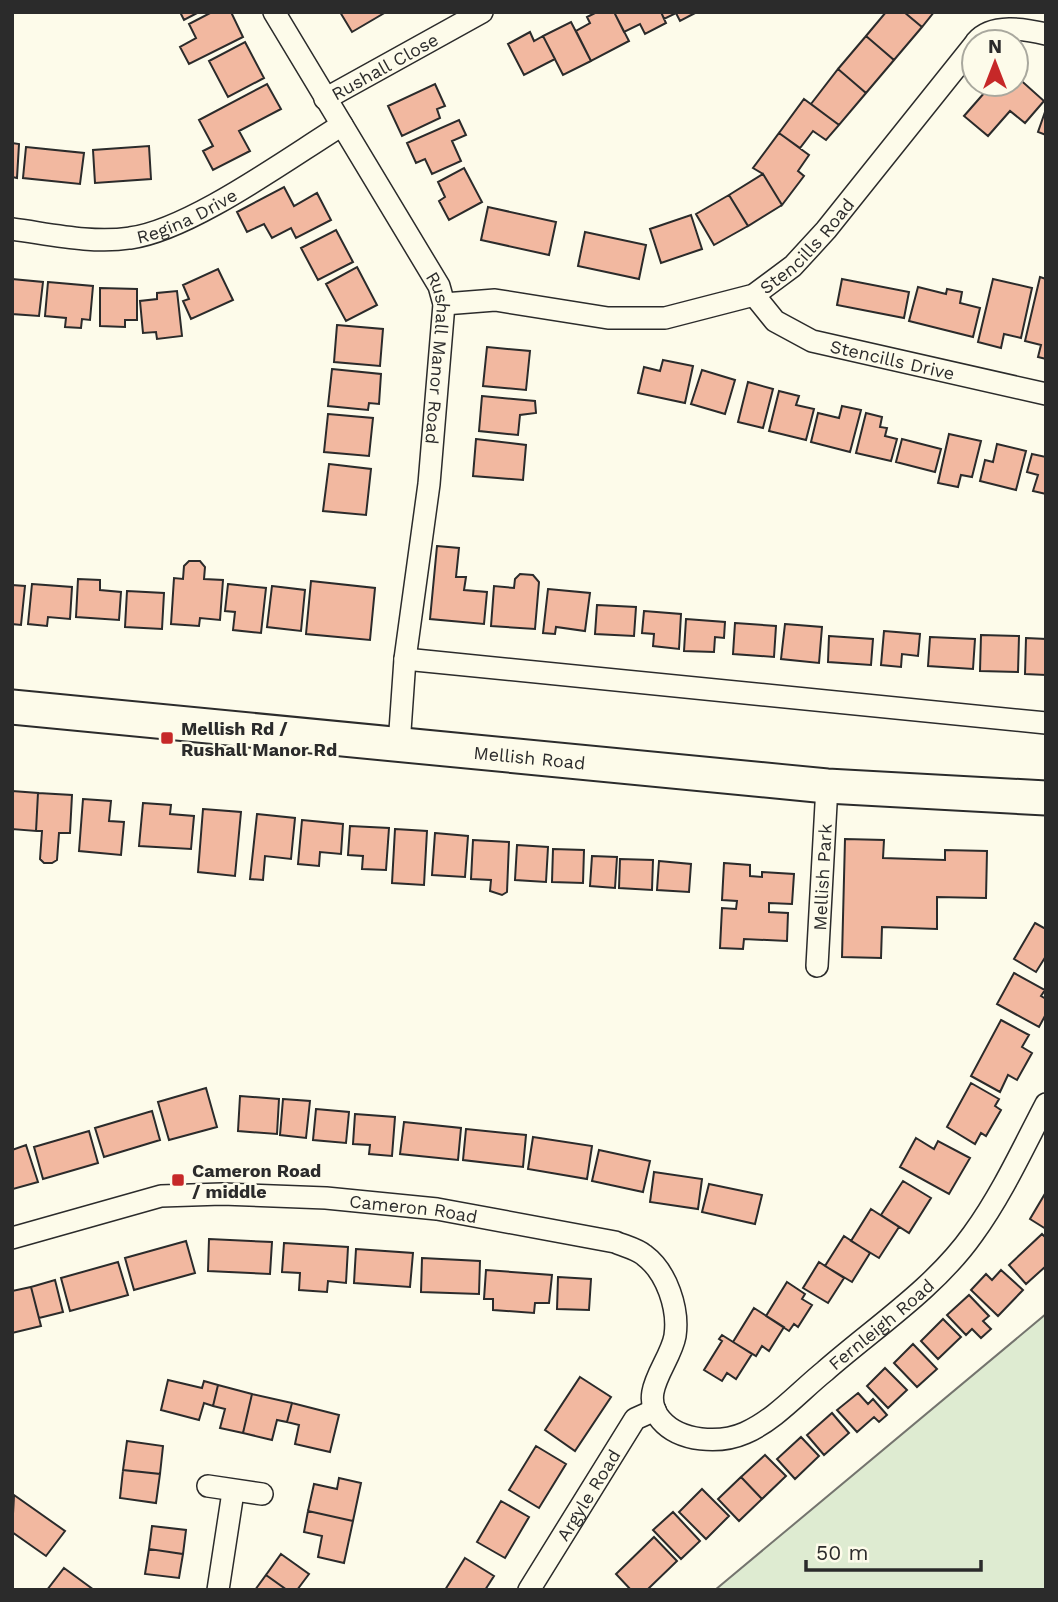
<svg xmlns="http://www.w3.org/2000/svg" width="1058" height="1602" viewBox="0 0 1058 1602" font-family="'Work Sans',sans-serif">
<style>
.green{fill:#deebd1;stroke:#74746e;stroke-width:2}
.building{fill:#f2b8a0;stroke:#2b2b2b;stroke-width:2}
.lines{fill:none;stroke-linecap:round;stroke-linejoin:round}
.street-casing{stroke:#2b2b2b;stroke-width:24}
.primary-casing{stroke:#2b2b2b;stroke-width:37}
.street{stroke:#fdfbea;stroke-width:21}
.primary{stroke:#fdfbea;stroke-width:33}
.poi-dot{fill:#c62828;stroke:#fdfbea;stroke-width:2.5}
.labels{text-anchor:middle;dominant-baseline:central;stroke-width:5;stroke-linejoin:round;paint-order:stroke}
.street-label{font-size:18px;fill:#2b2b2b;stroke:#fdfbea}
.poi-label{font-size:18px;font-weight:bold;fill:#2b2b2b;stroke:#fdfbea;text-anchor:start}
</style>
<rect width="100%" height="100%" fill="#fdfbea"/>
<path class="green" d="M1046,1314V1590H715Z"/>
<path class="building" d="M180,12H199L184,20Z
M212,12H231L243,37L189,64L180,47L196,38L189,24Z
M340,12H386L352,32Z
M597,12H614L629,41L591,61L576,31L590,23L587,17Z
M614,12H661L666,23L645,34L640,24L624,32Z
M661,12H697L680,21L676,13L664,19Z
M886,12H904L922,27L894,60L866,36Z
M904,12H934L922,27Z
M571,22L591,61L563,75L543,36Z
M530,32L534,41L543,36L555,59L524,75L508,44Z
M866,36L894,60L866,93L838,69Z
M245,42L264,78L228,97L209,61Z
M838,69L866,93L839,125L811,104Z
M1016,76L1044,101L1025,123L1010,111L988,136L964,116L992,84H1016Z
M267,84L281,109L239,131L250,151L213,170L203,151L213,146L199,120Z
M435,84L445,106L437,109L440,118L402,136L388,106Z
M804,99L839,125L826,140L813,131L800,148L779,133Z
M1046,109V135L1038,132Z
M459,120L466,135L452,141L461,161L432,174L425,159L416,163L407,143Z
M779,133L809,155L798,171L804,176L782,205L763,174L753,168Z
M12,143L19,144L17,178L12,177Z
M149,146L151,179L95,183L93,150Z
M26,147L84,153L80,184L23,178Z
M464,168L482,202L449,220L439,201L445,197L438,182Z
M763,174L782,205L748,226L729,195Z
M284,187L294,206L317,193L331,220L296,238L291,228L272,238L264,224L247,232L237,212Z
M729,195L748,226L714,245L696,214Z
M488,207L556,222L549,255L481,240Z
M691,215L702,249L661,263L650,229Z
M336,230L353,262L318,280L301,248Z
M585,232L646,245L639,279L578,266Z
M357,267L377,305L346,321L326,284Z
M218,269L233,300L191,319L183,301L189,299L183,285Z
M1040,277L1046,279V359L1038,357L1041,345L1025,341Z
M12,279L43,282L39,316L12,314Z
M842,279L909,292L904,318L837,305Z
M993,279L1032,288L1021,338L1004,334L1001,348L978,342Z
M48,282L93,286L90,320L82,319L81,328L65,327L66,318L45,316Z
M918,287L946,294L947,289L962,292L960,303L980,308L973,337L909,321Z
M100,288L137,289V320H125V327L100,326Z
M177,291L182,336L157,339L156,332L143,333L140,301L157,299V293Z
M337,325L383,329L380,366L334,362Z
M487,347L530,351L526,390L483,386Z
M663,360L693,366L685,403L638,393L644,367L660,371Z
M332,369L381,374L379,404L369,403L368,410L328,406Z
M702,370L735,380L725,414L691,404Z
M748,382L773,389L763,428L738,422Z
M779,391L799,396L796,405L814,409L806,440L769,431Z
M482,396L535,401L536,413L520,415L518,435L479,431Z
M842,406L861,410L850,452L811,442L818,413L839,418Z
M866,413L882,417L880,427L887,428L885,436L897,439L891,461L856,453Z
M328,414L373,418L369,456L324,452Z
M949,434L981,441L972,477L961,475L958,487L938,483Z
M476,439L526,445L523,480L473,476Z
M902,439L941,449L935,472L896,462Z
M997,444L1026,451L1016,490L980,481L985,460L993,462Z
M1032,454L1046,457V494L1033,491L1038,475L1027,472Z
M329,464L371,469L366,515L323,511Z
M437,546L459,548L456,577H466L464,590L487,592L484,624L430,619Z
M189,561H200L205,567L204,579L223,580L220,620L200,618L199,626L171,624L174,578L183,579L184,566Z
M520,574L533,575L539,582L535,629L491,626L494,586L514,588L515,579Z
M78,579L100,580V590L121,592L119,620L76,617Z
M311,581L375,588L370,640L306,634Z
M32,584L72,587L70,619L48,617L47,626L28,624Z
M228,584L266,588L261,633L233,630L235,612L225,611Z
M12,585L25,586L21,625L12,624Z
M272,586L305,590L301,631L267,627Z
M548,589L590,593L585,631L556,627L555,634L543,633Z
M127,591L164,593L162,629L125,627Z
M597,605L636,607L634,636L595,634Z
M644,611L681,614L679,649L653,646L654,634L642,633Z
M686,619L725,622L724,638L715,637L714,652L684,651Z
M735,623L776,626L774,657L733,654Z
M785,624L822,627L819,663L781,659Z
M884,631L920,634L918,656L902,654L901,667L881,665Z
M981,635L1019,636L1018,672L980,671Z
M829,636L873,639L871,665L828,662Z
M930,637L975,639L973,669L928,666Z
M1026,638L1046,639V675L1025,674Z
M12,791L38,793L36,831L12,829V832Z
M38,793L72,795L70,833H59L57,860L52,863H44L40,859L42,831H36Z
M83,799L111,801L109,821L124,822L121,855L79,851Z
M143,803L171,805L170,814L194,816L191,849L139,846Z
M203,809L241,812L235,876L198,872Z
M257,814L295,818L291,859L265,856L263,880L250,879Z
M302,820L343,824L341,854L320,852L319,866L298,864Z
M350,826L389,828L386,870L362,869L363,856L348,855Z
M395,829L427,831L424,885L392,883Z
M435,833L468,836L465,877L432,875Z
M845,839L884,840L883,858L945,860V850L987,851L986,898L937,897V929L882,927L881,958L842,957Z
M473,840L509,842L507,892L502,895L490,891L491,880L471,879Z
M517,845L548,847L546,882L515,880Z
M553,849L584,850L583,883L552,882Z
M592,856L617,857L615,888L590,886Z
M620,859L653,860L652,890L619,888Z
M659,861L691,864L689,892L657,890Z
M724,863L750,865V876L762,877V872L794,874L792,904L769,903V912L788,913L787,941L744,939L743,949L720,948L722,908L736,909L737,901L722,900Z
M1035,923L1046,929V956L1036,972L1014,959Z
M1014,973L1045,990L1041,996L1046,999V1014L1039,1027L997,1004Z
M1001,1020L1029,1035L1022,1047L1032,1053L1017,1080L1008,1075L1000,1092L971,1076Z
M971,1083L999,1099L995,1106L1001,1110L986,1136L981,1133L975,1144L947,1127Z
M206,1088L217,1127L169,1140L158,1102Z
M240,1096L279,1099L277,1134L238,1131Z
M283,1099L310,1101L306,1138L280,1135Z
M316,1109L349,1112L346,1143L313,1140Z
M152,1111L160,1140L104,1157L95,1128Z
M355,1114L395,1117L392,1156L369,1154L370,1145L353,1144Z
M404,1122L461,1128L458,1160L400,1154Z
M466,1129L526,1135L523,1167L463,1160Z
M89,1131L98,1163L43,1179L34,1147Z
M533,1137L592,1146L587,1179L528,1169Z
M916,1138L934,1149L938,1141L970,1158L949,1194L900,1167Z
M26,1145L38,1182L13,1189L12,1150Z
M599,1150L650,1161L643,1192L592,1181Z
M654,1172L702,1179L698,1209L650,1202Z
M903,1181L931,1198L909,1233L881,1215Z
M709,1184L762,1195L755,1224L702,1212Z
M1046,1192V1229L1030,1219Z
M871,1209L899,1227L879,1258L851,1241Z
M1042,1234L1046,1238V1266L1026,1284L1009,1265Z
M844,1236L870,1253L852,1282L825,1266Z
M209,1239L272,1242L270,1274L208,1271Z
M186,1241L195,1273L134,1290L125,1258Z
M284,1243L348,1247L346,1283L328,1281L327,1292L299,1290L300,1273L282,1272Z
M356,1249L413,1253L410,1287L354,1283Z
M422,1258L480,1261L479,1294L421,1292Z
M118,1262L128,1295L70,1311L61,1278Z
M819,1262L844,1278L828,1303L803,1288Z
M486,1270L552,1275L549,1303H535L534,1313L493,1310V1299H484Z
M1001,1270L1023,1290L998,1316L971,1290L986,1274L992,1280Z
M558,1277L591,1279L589,1310L557,1309Z
M55,1280L63,1312L39,1318L31,1287Z
M787,1282L805,1294L802,1299L812,1305L798,1327L794,1324L789,1331L766,1316Z
M31,1287L41,1326L12,1333V1291Z
M969,1295L989,1316L983,1321L991,1329L981,1338L972,1329L966,1335L947,1315Z
M754,1308L784,1327L769,1351L762,1346L756,1356L733,1342Z
M943,1319L961,1337L938,1359L921,1341Z
M722,1335L752,1354L736,1379L727,1373L722,1381L704,1370L722,1341L719,1339Z
M913,1344L937,1369L917,1387L894,1363Z
M885,1368L907,1390L888,1408L867,1386Z
M580,1377L611,1397L575,1451L545,1430Z
M168,1380L202,1388L204,1381L218,1385L213,1406L204,1403L199,1420L161,1410Z
M218,1385L252,1394L243,1433L220,1428L225,1409L213,1406Z
M858,1393L868,1404L873,1399L887,1415L879,1422L874,1417L857,1432L837,1410Z
M252,1394L292,1403L287,1422L277,1420L272,1440L243,1433Z
M292,1403L339,1415L330,1452L295,1444L299,1425L287,1422Z
M832,1413L849,1433L824,1455L807,1435Z
M801,1437L819,1456L795,1479L777,1459Z
M127,1441L163,1446L160,1474L123,1470Z
M536,1446L566,1464L539,1508L509,1490Z
M765,1455L786,1476L762,1499L741,1477Z
M123,1470L160,1474L156,1503L120,1498Z
M741,1477L762,1499L739,1521L718,1499Z
M339,1478L361,1483L353,1521L308,1511L314,1484L337,1489Z
M702,1489L729,1516L706,1539L679,1512Z
M14,1495L65,1531L46,1556L12,1532Z
M501,1501L529,1517L505,1558L477,1542Z
M308,1511L353,1521L344,1563L318,1557L322,1536L304,1532Z
M673,1512L700,1541L681,1559L653,1530Z
M152,1526L186,1530L183,1554L149,1549Z
M654,1537L677,1561L647,1590H631L616,1574Z
M149,1549L183,1554L179,1578L145,1574Z
M281,1554L309,1574L297,1590H287L266,1575Z
M465,1558L494,1576L485,1590H445Z
M64,1568L94,1590H47Z
M266,1575L287,1590H255Z"/>
<g class="lines">
<g class="street-casing">
<g id="street">
<path id="s1" d="M274,12L439,286L444,304L429,484L405,659L399,745"/>
<path d="M976,42C992,23 1025,29 1046,34"/>
<path id="s2" d="M325,99L482,12"/>
<path id="s3" d="M12,229C50,234 92,244 130,238C190,230 287,159 342,125"/>
<path id="s4" d="M754,295L775,321L812,341L1046,394"/>
<path id="s5" d="M444,304L495,300L608,318H665L754,295L793,266L826,230L974,45"/>
<path d="M405,659L1046,723"/>
<path id="s6" d="M817,966L827,786"/>
<path id="s7" d="M12,1238L161,1196L222,1194L326,1198L437,1209L615,1242C624,1246 637,1249 644,1255C667,1272 679,1309 675,1336C670,1364 637,1393 661,1420C680,1442 720,1444 745,1433C775,1420 800,1391 825,1371C874,1328 935,1288 973,1234C1002,1194 1023,1148 1046,1104"/>
<path d="M208,1486L262,1494"/>
<path d="M218,1590L233,1492"/>
<path id="s8" d="M529,1590L635,1419L655,1410"/>
</g>
</g>
<g class="primary-casing">
<g id="primary">
<path id="s9" d="M12,707L827,786L1046,798"/>
</g>
</g>
<use href="#street" class="street"/>
<use href="#primary" class="primary"/>
</g>
<g class="poi-dot">
<rect x="160" y="731" width="14" height="14" rx="3.5"/>
<rect x="171" y="1173" width="14" height="14" rx="3.5"/>
</g>
<g class="labels">
<g class="street-label">
<text stroke="none"><textPath href="#s2" startOffset="68">Rushall Close</textPath></text>
<text stroke="none"><textPath href="#s3" startOffset="180">Regina Drive</textPath></text>
<text stroke="none"><textPath href="#s5" startOffset="387">Stencills Road</textPath></text>
<text stroke="none"><textPath href="#s1" startOffset="392">Rushall Manor Road</textPath></text>
<text stroke="none"><textPath href="#s4" startOffset="158">Stencills Drive</textPath></text>
<text stroke="none"><textPath href="#s9" startOffset="520">Mellish Road</textPath></text>
<text stroke="none"><textPath href="#s6" startOffset="89">Mellish Park</textPath></text>
<text stroke="none"><textPath href="#s7" startOffset="408">Cameron Road</textPath></text>
<text stroke="none"><textPath href="#s7" startOffset="1090">Fernleigh Road</textPath></text>
<text stroke="none"><textPath href="#s8" startOffset="112">Argyle Road</textPath></text>
</g>
<g class="poi-label">
<text x="181" y="728">Mellish Rd /<tspan x="181" dy="21">Rushall Manor Rd</tspan></text>
<text x="192" y="1170">Cameron Road<tspan x="192" dy="21">/ middle</tspan></text>
</g>
</g>
<rect width="1058" height="1602" fill="none" stroke="#2b2b2b" stroke-width="28"/>
<g transform="translate(995 63)"><circle r="33" fill="#fdfbea" stroke="#a9a89e" stroke-width="2"/>
<path d="M0-5L12 26L0 18L-12 26Z" fill="#c62828"/>
<text y="-10" font-size="19" font-weight="bold" text-anchor="middle" fill="#2b2b2b">N</text>
</g>
<path d="M806 1560v10h175v-10" fill="none" stroke="#2b2b2b" stroke-width="3.5"/>
<text x="816" y="1560" font-size="21" fill="#2b2b2b" stroke="#fdfbea" stroke-width="5" paint-order="stroke">50 m</text>
</svg>
